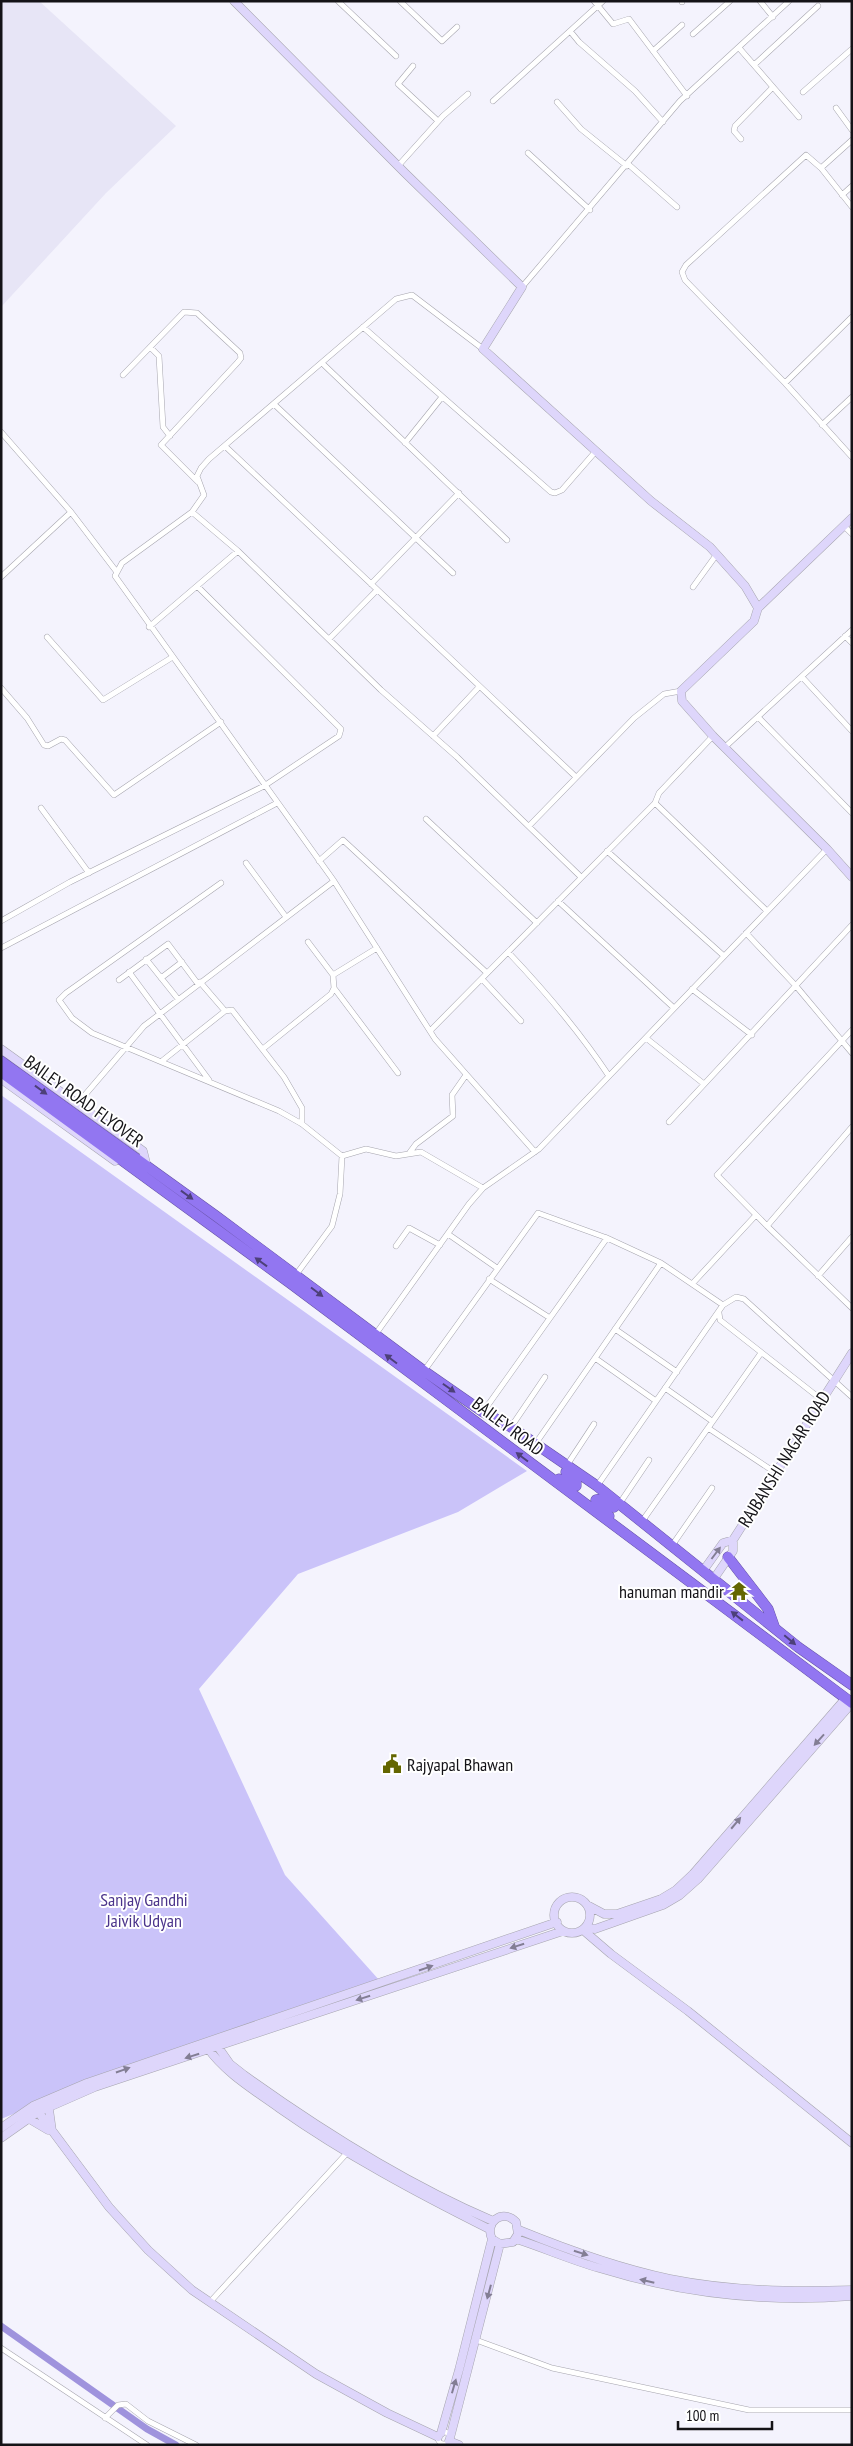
<svg xmlns="http://www.w3.org/2000/svg" width="853" height="2446" viewBox="0 0 853 2446" font-family="'PT Sans Narrow',sans-serif">
<style>
.built{fill:#e7e5f6}
.green{fill:#cac3f9}
.lines{fill:none;stroke-linecap:round;stroke-linejoin:round}
.canal{stroke:#9f93dd;stroke-width:7}
.street-casing{stroke:#a6a5ae;stroke-width:6}
.secondary-casing{stroke:#a6a5ae;stroke-width:9}
.highway-casing{stroke:#6653a5;stroke-width:11}
.street{stroke:#fff;stroke-width:5}
.secondary{stroke:#ded6fb;stroke-width:8}
.highway{stroke:#9276f1;stroke-width:10}
.oneway{fill:#4d4079}
.oneway2{fill:#837e94}
.labels{text-anchor:middle;dominant-baseline:central;stroke-width:4;stroke-linejoin:round;paint-order:stroke}
.street-label{font-size:18px;fill:#141317;stroke:#fff}
.poi-label{font-size:18px;fill:#141317;stroke:#fff;text-anchor:end}
.park-label{font-size:18px;fill:#4b348b;stroke:#fff}
</style>
<rect width="100%" height="100%" fill="#f4f3fd"/>
<path class="built" d="M1,1H39L176,126L106,193L1,307Z"/>
<path class="green" d="M1,1095L527,1471L458,1512L298,1574L199,1689L285,1875L380,1981L133,2066L1,2119Z"/>
<g class="lines">
<path class="canal" d="M1,2326L147,2429L176,2445"/>
<g class="street-casing">
<path id="street" d="M338,1L396,56
M400,1L442,41L457,27
M594,1L613,24L629,19L687,96
M760,1L773,17
M682,2V1
M570,31L579,42L635,91L663,122
M693,34L730,1
M740,49L799,117
M653,51L682,25
M754,65L818,6
M413,66L398,84L438,121
M803,92L852,49
M493,101L603,1
M557,102L581,129L627,166
M836,108L852,130
M741,139L734,131L735,126L773,87
M528,153L590,210
M628,164L677,207
M398,166L443,116L468,94
M821,168L852,140
M842,195L852,186
M852,207L821,168L806,155L686,265L682,272L685,280L785,383L852,457
M522,287L680,101L789,1
M363,327L551,492L555,493L562,490L596,451
M150,347L159,356L163,427L170,436
M483,349L412,295L396,299L209,459L201,468L197,476L204,495L192,512L122,563L115,576L334,881L435,1039L535,1152
M322,363L507,540
M123,375L184,312L197,313L240,353L241,358L238,362L161,445L198,482
M785,383L852,317
M275,405L453,573
M822,425L852,397
M1,432L71,512L116,571
M405,443L442,397
M226,447L576,777
M192,512L238,551L381,690L457,757L581,877
M844,526L852,534
M1,577L71,512
M371,584L459,493
M693,587L717,554
M149,627L238,551
M845,636L852,643
M47,637L103,700L171,658
M329,639L377,590
M802,677L852,731
M1,688L27,718L44,745L48,746L61,739L65,740L114,795L221,722
M758,717L852,813
M433,736L479,687
M724,748L852,630
M655,803L659,793L713,736
M41,808L89,873
M426,819L537,923
M529,826L634,718L664,694L681,691
M607,851L724,956
M319,861L343,840L487,973
M246,863L286,917
M221,883L66,993L59,1000L72,1018L92,1033L279,1111L302,1124L342,1156L340,1194L332,1226L295,1276
M558,901L674,1008
M1,921L70,882L264,786L339,736L341,729L338,726L197,586
M746,933L796,986L852,1053
M308,942L333,975L377,948
M1,948L277,803
M508,952C545,991 579,1031 609,1076
M146,959L178,999
M129,972L209,1080
M161,978L182,962
M482,979L521,1021
M119,980L168,944L198,984
M200,982L225,1011
M334,988L398,1073
M692,989L752,1035
M430,1031L655,803L767,911
M646,1038L704,1084
M264,1048L331,994L334,988L333,975
M162,1061L225,1011L232,1010L284,1077L302,1108V1124
M78,1103L144,1026L334,881
M669,1122L852,925
M852,1127L767,1226L852,1308
M410,1152L416,1144L453,1116L452,1095L466,1075
M342,1156L366,1149L396,1156L421,1152L483,1188
M767,1226L717,1175L852,1030
M448,1234L497,1268
M396,1246L409,1228L440,1245
M818,1276L852,1237
M489,1279L550,1318
M693,1283L756,1215
M719,1313L720,1320L822,1400
M615,1329L677,1372
M375,1335L469,1204L483,1188L539,1149L827,849
M595,1358L656,1401
M424,1371L538,1213L607,1238L661,1263L723,1305
M665,1388L712,1421
M483,1412L607,1238
M511,1427L545,1377
M708,1428L776,1473
M536,1443L661,1263
M567,1465L594,1424
M597,1486L723,1305L736,1297L744,1299L852,1397
M620,1503L649,1460
M643,1520L761,1353
M671,1547L712,1488
M210,2302L347,2153
M476,2340L552,2368L749,2410H852
M1,2348L147,2445
M105,2418L118,2405L126,2404L148,2421L196,2445
M438 2438a6 6 0 1 1 12 0a6 6 0 1 1-12 0Z"/>
</g>
<g class="secondary-casing">
<path id="secondary" d="M234,1L405,173L522,287L483,349L651,501L710,547L745,586L758,608L754,621L681,691L682,701L713,736L827,849L852,877
M758,608L852,518
M1,1049L143,1151L147,1167
M1,1079L115,1161
M703,1571L723,1543L733,1540
M713,1580L733,1551V1540L852,1353
M554 1915a18 18 0 1 1 36 0a18 18 0 1 1-36 0Z
M589,1906L604,1914H617L661,1899L676,1890L693,1874L845,1699
M587,1927L595,1929L663,1905L680,1895L698,1879L852,1703
M583,1930L611,1954L688,2011L852,2143
M216,2044L230,2064L244,2075C322,2131 404,2183 493,2221
M207,2047C225,2073 254,2090 279,2108C346,2155 417,2193 489,2229
M48,2102L52,2131
M36,2109L109,2207L148,2250L192,2290L316,2374L387,2413L438,2437
M26,2117L48,2130
M1,2128L33,2106L87,2083L557,1922
M1,2138L38,2112L95,2087L563,1931
M519,2230C568,2250 618,2268 670,2279C730,2291 791,2292 852,2290
M516,2239C544,2248 571,2260 599,2268C680,2293 767,2303 852,2296
M441,2433L459,2370L492,2239C484,2222 503,2208 516,2222L518,2234L513,2242L500,2244L492,2239
M450,2438L500,2244
M449,2441L459,2445"/>
</g>
<g class="highway-casing">
<path id="highway" d="M1,1061L216,1216L424,1371L483,1412L511,1427L597,1486L798,1647L852,1685
M1,1072L290,1283L852,1703
M559,1479L576,1486V1479L566,1472
M609,1516L598,1506L596,1500L602,1499L614,1507
M728,1557L768,1609L774,1626"/>
</g>
<use href="#street" class="street"/>
<use href="#secondary" class="secondary"/>
<use href="#highway" class="highway"/>
</g>
<defs><path id="oneway-solid" d="M-6-.8H1V-3.2L6.5 0L1 3.2V.8H-6Z" transform="scale(1.25)"/></defs>
<g class="oneway">
<use href="#oneway-solid" transform="translate(41 1090) rotate(36)"/>
<use href="#oneway-solid" transform="translate(187 1195) rotate(36)"/>
<use href="#oneway-solid" transform="translate(261 1262) rotate(-144)"/>
<use href="#oneway-solid" transform="translate(317 1292) rotate(37)"/>
<use href="#oneway-solid" transform="translate(391 1359) rotate(-143)"/>
<use href="#oneway-solid" transform="translate(449 1388) rotate(35)"/>
<use href="#oneway-solid" transform="translate(522 1457) rotate(-143)"/>
<use href="#oneway-solid" transform="translate(737 1616) rotate(-142)"/>
<use href="#oneway-solid" transform="translate(790 1640) rotate(40)"/>
</g>
<g class="oneway2">
<use href="#oneway-solid" transform="translate(716 1553) rotate(-53)"/>
<use href="#oneway-solid" transform="translate(819 1740) rotate(132)"/>
<use href="#oneway-solid" transform="translate(736 1823) rotate(-50)"/>
<use href="#oneway-solid" transform="translate(517 1946) rotate(162)"/>
<use href="#oneway-solid" transform="translate(426 1968) rotate(-19)"/>
<use href="#oneway-solid" transform="translate(363 1998) rotate(162)"/>
<use href="#oneway-solid" transform="translate(192 2056) rotate(163)"/>
<use href="#oneway-solid" transform="translate(123 2070) rotate(-19)"/>
<use href="#oneway-solid" transform="translate(581 2253) rotate(18)"/>
<use href="#oneway-solid" transform="translate(647 2281) rotate(-167)"/>
<use href="#oneway-solid" transform="translate(489 2292) rotate(105)"/>
<use href="#oneway-solid" transform="translate(454 2386) rotate(-74)"/>
</g>
<defs>
<g id="temple-bare" transform="scale(1.5)"><path d="M0-6L5-2H3V0L6.5 2.5H4V6H1.5V3h-3V6H-4V2.5H-6.5L-3 0V-2H-5Z" fill="#646600" stroke="#fff" stroke-width="2.5" paint-order="stroke"/></g>
<g id="civic-bare" transform="scale(1.5)"><path d="M-.6-6.5H3V-4.5H.6V-3L4-1V1h2V6H-6V1h2V-1L-.6-3ZM-1.2 2.5V6h2.4V2.5Z" fill="#646600" stroke="#fff" stroke-width="2.5" paint-order="stroke"/></g>
</defs>
<g fill-rule="evenodd">
<use href="#temple-bare" x="739" y="1591"/>
<use href="#civic-bare" x="392" y="1764"/>
</g>
<g class="labels">
<g class="street-label">
<text transform="translate(84 1101) rotate(36)">BAILEY ROAD FLYOVER</text>
<text transform="translate(508 1426) rotate(37)">BAILEY ROAD</text>
<text transform="translate(784 1459) rotate(-58)">RAJBANSHI NAGAR ROAD</text>
</g>
<g class="poi-label">
<text x="724" y="1591">hanuman mandir</text>
<text x="407" y="1764" text-anchor="start">Rajyapal Bhawan</text>
</g>
<g class="park-label">
<text x="144" y="1899">Sanjay Gandhi<tspan x="144" dy="21">Jaivik Udyan</tspan></text>
</g>
</g>
<rect width="853" height="2446" fill="none" stroke="#141317" stroke-width="5"/>
<path d="M678 2421v8h94v-8" fill="none" stroke="#141317" stroke-width="2.5"/>
<text x="686" y="2421" font-size="15" fill="#141317" stroke="#ffffff" stroke-width="4" paint-order="stroke">100 m</text>
</svg>
